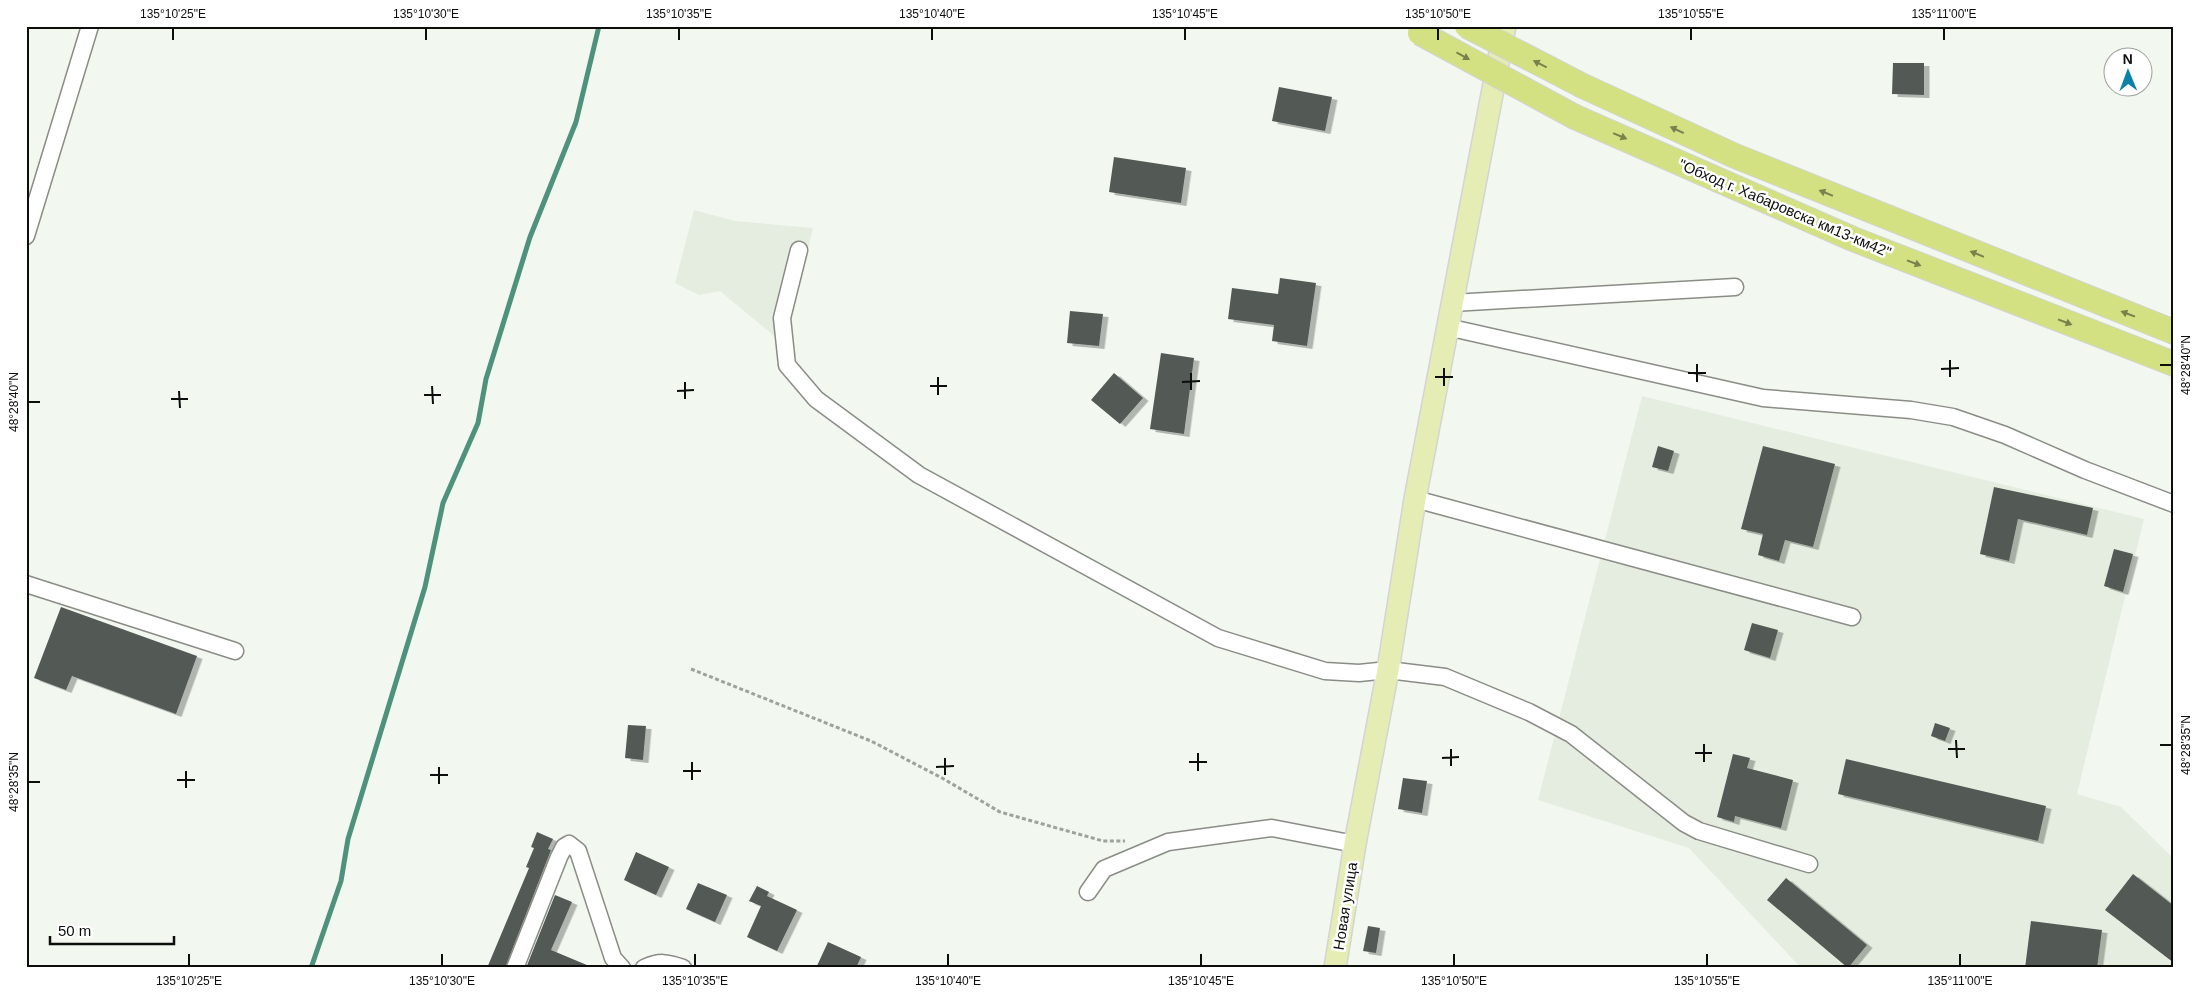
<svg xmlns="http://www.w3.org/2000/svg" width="2200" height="994" viewBox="0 0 2200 994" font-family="Helvetica,sans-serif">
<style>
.built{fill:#e4eddf}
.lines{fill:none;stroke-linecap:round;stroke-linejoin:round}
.stream{stroke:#4e917d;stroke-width:5}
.building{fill:#535a55;filter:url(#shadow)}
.minor-casing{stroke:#898d86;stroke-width:19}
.major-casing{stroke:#d3d4d3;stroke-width:24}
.highway-casing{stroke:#d3d4d3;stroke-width:26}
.path{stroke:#9ea29d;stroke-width:3;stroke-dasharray:4 2.5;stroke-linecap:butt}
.minor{stroke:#fff;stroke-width:16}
.major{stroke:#e5edb5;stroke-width:21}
.highway{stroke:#d3e183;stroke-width:24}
.rail{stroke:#30322f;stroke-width:4;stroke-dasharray:8 4;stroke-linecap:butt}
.highway-bridge-casing{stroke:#d3d4d3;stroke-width:26;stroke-linecap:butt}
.highway-bridge{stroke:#d3e183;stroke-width:24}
.oneway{fill:#79824d}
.ticks{fill:none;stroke:#0c0e0c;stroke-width:2}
.labels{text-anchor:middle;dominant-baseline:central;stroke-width:5;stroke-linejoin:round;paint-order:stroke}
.street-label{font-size:15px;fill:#0c0e0c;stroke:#fff}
.neatline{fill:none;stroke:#0c0e0c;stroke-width:2}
.ticks-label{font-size:12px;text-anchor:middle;fill:#0c0e0c}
</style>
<defs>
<filter id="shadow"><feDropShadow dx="5.5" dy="3" stdDeviation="0" flood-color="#0004"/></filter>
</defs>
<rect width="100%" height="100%" fill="#f2f7f0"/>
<path class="built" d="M694,210L735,221L813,228L785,345L720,291L699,295L675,283Z
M1642,396L2144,519L2077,794L2121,807L2174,859V968H1801L1689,848L1538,800Z"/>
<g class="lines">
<path class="stream" d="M311,968L341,881L348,839L425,587L443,503L478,423L486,379L530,237L576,122L599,26"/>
</g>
<path class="building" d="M1893,63H1924V95L1892,94Z
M1279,87L1332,97L1325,131L1272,121Z
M1114,157L1186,168L1181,203L1109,192Z
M1280,278L1316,283L1307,346L1272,341L1274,325L1228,319L1232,288L1278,294Z
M1070,311L1103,314L1099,346L1067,343Z
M1161,353L1194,358L1184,434L1150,429Z
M1114,373L1143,398L1120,424L1091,400Z
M1658,446L1674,451L1668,471L1652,467Z
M1763,446L1835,464L1813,547L1785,540L1779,561L1758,555L1763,534L1741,529Z
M1994,487L2093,508L2087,535L2018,519L2009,561L1980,554Z
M2114,549L2133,554L2123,592L2104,586Z
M61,607L197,656L176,714L72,676L66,690L34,678Z
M1752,623L1778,630L1770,658L1744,650Z
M1935,723L1950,728L1945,741L1931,736Z
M628,725L646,726L643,760L625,758Z
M1733,754L1750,758L1747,768L1793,780L1781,828L1735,816L1734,822L1717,817Z
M1846,759L2046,806L2038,841L1838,794Z
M1403,778L1427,781L1422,813L1398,809Z
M537,832L553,839L548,849L551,850L505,968H487L529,868L526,867L534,848L531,847Z
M636,852L669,867L656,895L624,880Z
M2133,874L2174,906V963L2105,910Z
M1786,878L1867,945L1848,968L1767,900Z
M698,883L727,895L715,922L686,909Z
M757,886L769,892L767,896L797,910L777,951L747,937L761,906L749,901Z
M555,895L572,902L551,950L594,968H526Z
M2031,921L2102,930L2097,968H2025Z
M1368,926L1380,928L1376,953L1363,951Z
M828,942L861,957L856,968H816Z"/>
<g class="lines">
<g class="minor-casing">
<path id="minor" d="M26,236L90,26
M799,250L782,318L787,365L816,399L919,475L1218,638L1325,671L1359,673L1388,670L1445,677L1529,712L1571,734L1684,823L1699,831L1809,864
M1452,303L1735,287
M1447,327L1763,398L1911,410L1953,417L2005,435L2085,470L2174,504
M1415,499L1852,617
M26,584L235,651
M1088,892L1104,869L1168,842L1272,828L1355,844
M515,968L559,857L564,847L569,844L578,851L613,958L622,968
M644,968C659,961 667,962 683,968"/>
</g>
<g class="major-casing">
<path id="major" d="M1335,968L1355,844L1388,670L1415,499L1505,26"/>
</g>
<g class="highway-casing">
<path id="highway" d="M1583,86L1735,156L2174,332
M1575,117L1853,239L2174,364"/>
</g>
<path class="path" d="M691,669L871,741L942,778L1000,812L1103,841H1125"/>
<use href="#minor" class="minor"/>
<use href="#major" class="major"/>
<use href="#highway" class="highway"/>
<path class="rail" d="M26,32L28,26"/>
<g class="highway-bridge-casing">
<path id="highway-bridge" d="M1467,26L1583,86
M1420,33L1575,117"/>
</g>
<use href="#highway-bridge" class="highway-bridge"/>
</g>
<defs><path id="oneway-solid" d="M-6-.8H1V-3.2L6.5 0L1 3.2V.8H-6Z" transform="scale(1.25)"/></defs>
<g class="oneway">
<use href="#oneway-solid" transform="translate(1463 56) rotate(29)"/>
<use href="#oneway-solid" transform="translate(1540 64) rotate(-153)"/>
<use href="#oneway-solid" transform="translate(1677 130) rotate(-155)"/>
<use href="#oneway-solid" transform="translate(1620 136) rotate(23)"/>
<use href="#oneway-solid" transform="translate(1826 193) rotate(-158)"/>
<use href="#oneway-solid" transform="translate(1977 254) rotate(-158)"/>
<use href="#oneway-solid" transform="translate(1914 263) rotate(21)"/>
<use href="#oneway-solid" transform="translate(2128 314) rotate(-159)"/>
<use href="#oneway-solid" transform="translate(2065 322) rotate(21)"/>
</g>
<path class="ticks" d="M173,28V40M426,28V40M679,28V40M932,28V40M1185,28V40M1438,28V40M1691,28V40M1944,28V40M1950,360V377M1697,364V382M2160,365H2172M1444,368V386M1941,369L1959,368M1191,373V390M1688,373H1706M938,377V395M1435,377H1453M685,382V399M1182,382L1200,381M432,386L433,404M930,386H947M179,391L180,408M677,391L694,390M424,395H441M171,399H188M28,402H40M1956,740L1957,758M1704,744V762M2160,745H2172M1451,749V766M1948,749H1965M1198,753V771M1695,753H1712M945,758V775M1442,758L1459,757M692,762V780M1189,762H1207M439,767V784M936,767L954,766M186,771V788M683,771H701M430,775H448M177,780H195M28,782H40M189,954V966M442,954V966M695,954V966M948,954V966M1201,954V966M1454,954V966M1707,954V966M1960,954V966"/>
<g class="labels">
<g class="street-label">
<text transform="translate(1785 208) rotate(23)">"Обход г. Хабаровска км13-км42"</text>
<text transform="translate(1345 906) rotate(-81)">Новая улица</text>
</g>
</g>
<rect width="2200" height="994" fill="none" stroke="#ffffff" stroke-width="55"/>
<g transform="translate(2128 72) rotate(359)"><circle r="24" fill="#ffffff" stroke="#9e9f9e"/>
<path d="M0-4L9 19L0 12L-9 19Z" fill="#0b81a7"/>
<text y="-8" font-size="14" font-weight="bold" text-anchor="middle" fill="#0c0e0c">N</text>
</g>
<path d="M50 936v8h124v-8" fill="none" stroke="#0c0e0c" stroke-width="2.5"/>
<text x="58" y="936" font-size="15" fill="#0c0e0c" stroke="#ffffff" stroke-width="4" paint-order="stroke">50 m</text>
<rect x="28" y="28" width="2144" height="938" class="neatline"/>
<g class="ticks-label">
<text x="173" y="18">135°10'25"E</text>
<text x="426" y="18">135°10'30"E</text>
<text x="679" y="18">135°10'35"E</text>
<text x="932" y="18">135°10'40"E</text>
<text x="1185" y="18">135°10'45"E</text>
<text x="1438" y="18">135°10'50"E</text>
<text x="1691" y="18">135°10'55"E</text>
<text x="1944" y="18">135°11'00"E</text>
<text transform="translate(2186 365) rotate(-90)" y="4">48°28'40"N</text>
<text transform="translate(14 402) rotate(-90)" y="4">48°28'40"N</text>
<text transform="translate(2186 745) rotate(-90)" y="4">48°28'35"N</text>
<text transform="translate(14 782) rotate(-90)" y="4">48°28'35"N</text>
<text x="189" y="985">135°10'25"E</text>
<text x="442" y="985">135°10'30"E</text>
<text x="695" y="985">135°10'35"E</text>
<text x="948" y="985">135°10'40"E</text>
<text x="1201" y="985">135°10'45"E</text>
<text x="1454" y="985">135°10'50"E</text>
<text x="1707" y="985">135°10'55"E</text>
<text x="1960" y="985">135°11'00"E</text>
</g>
</svg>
